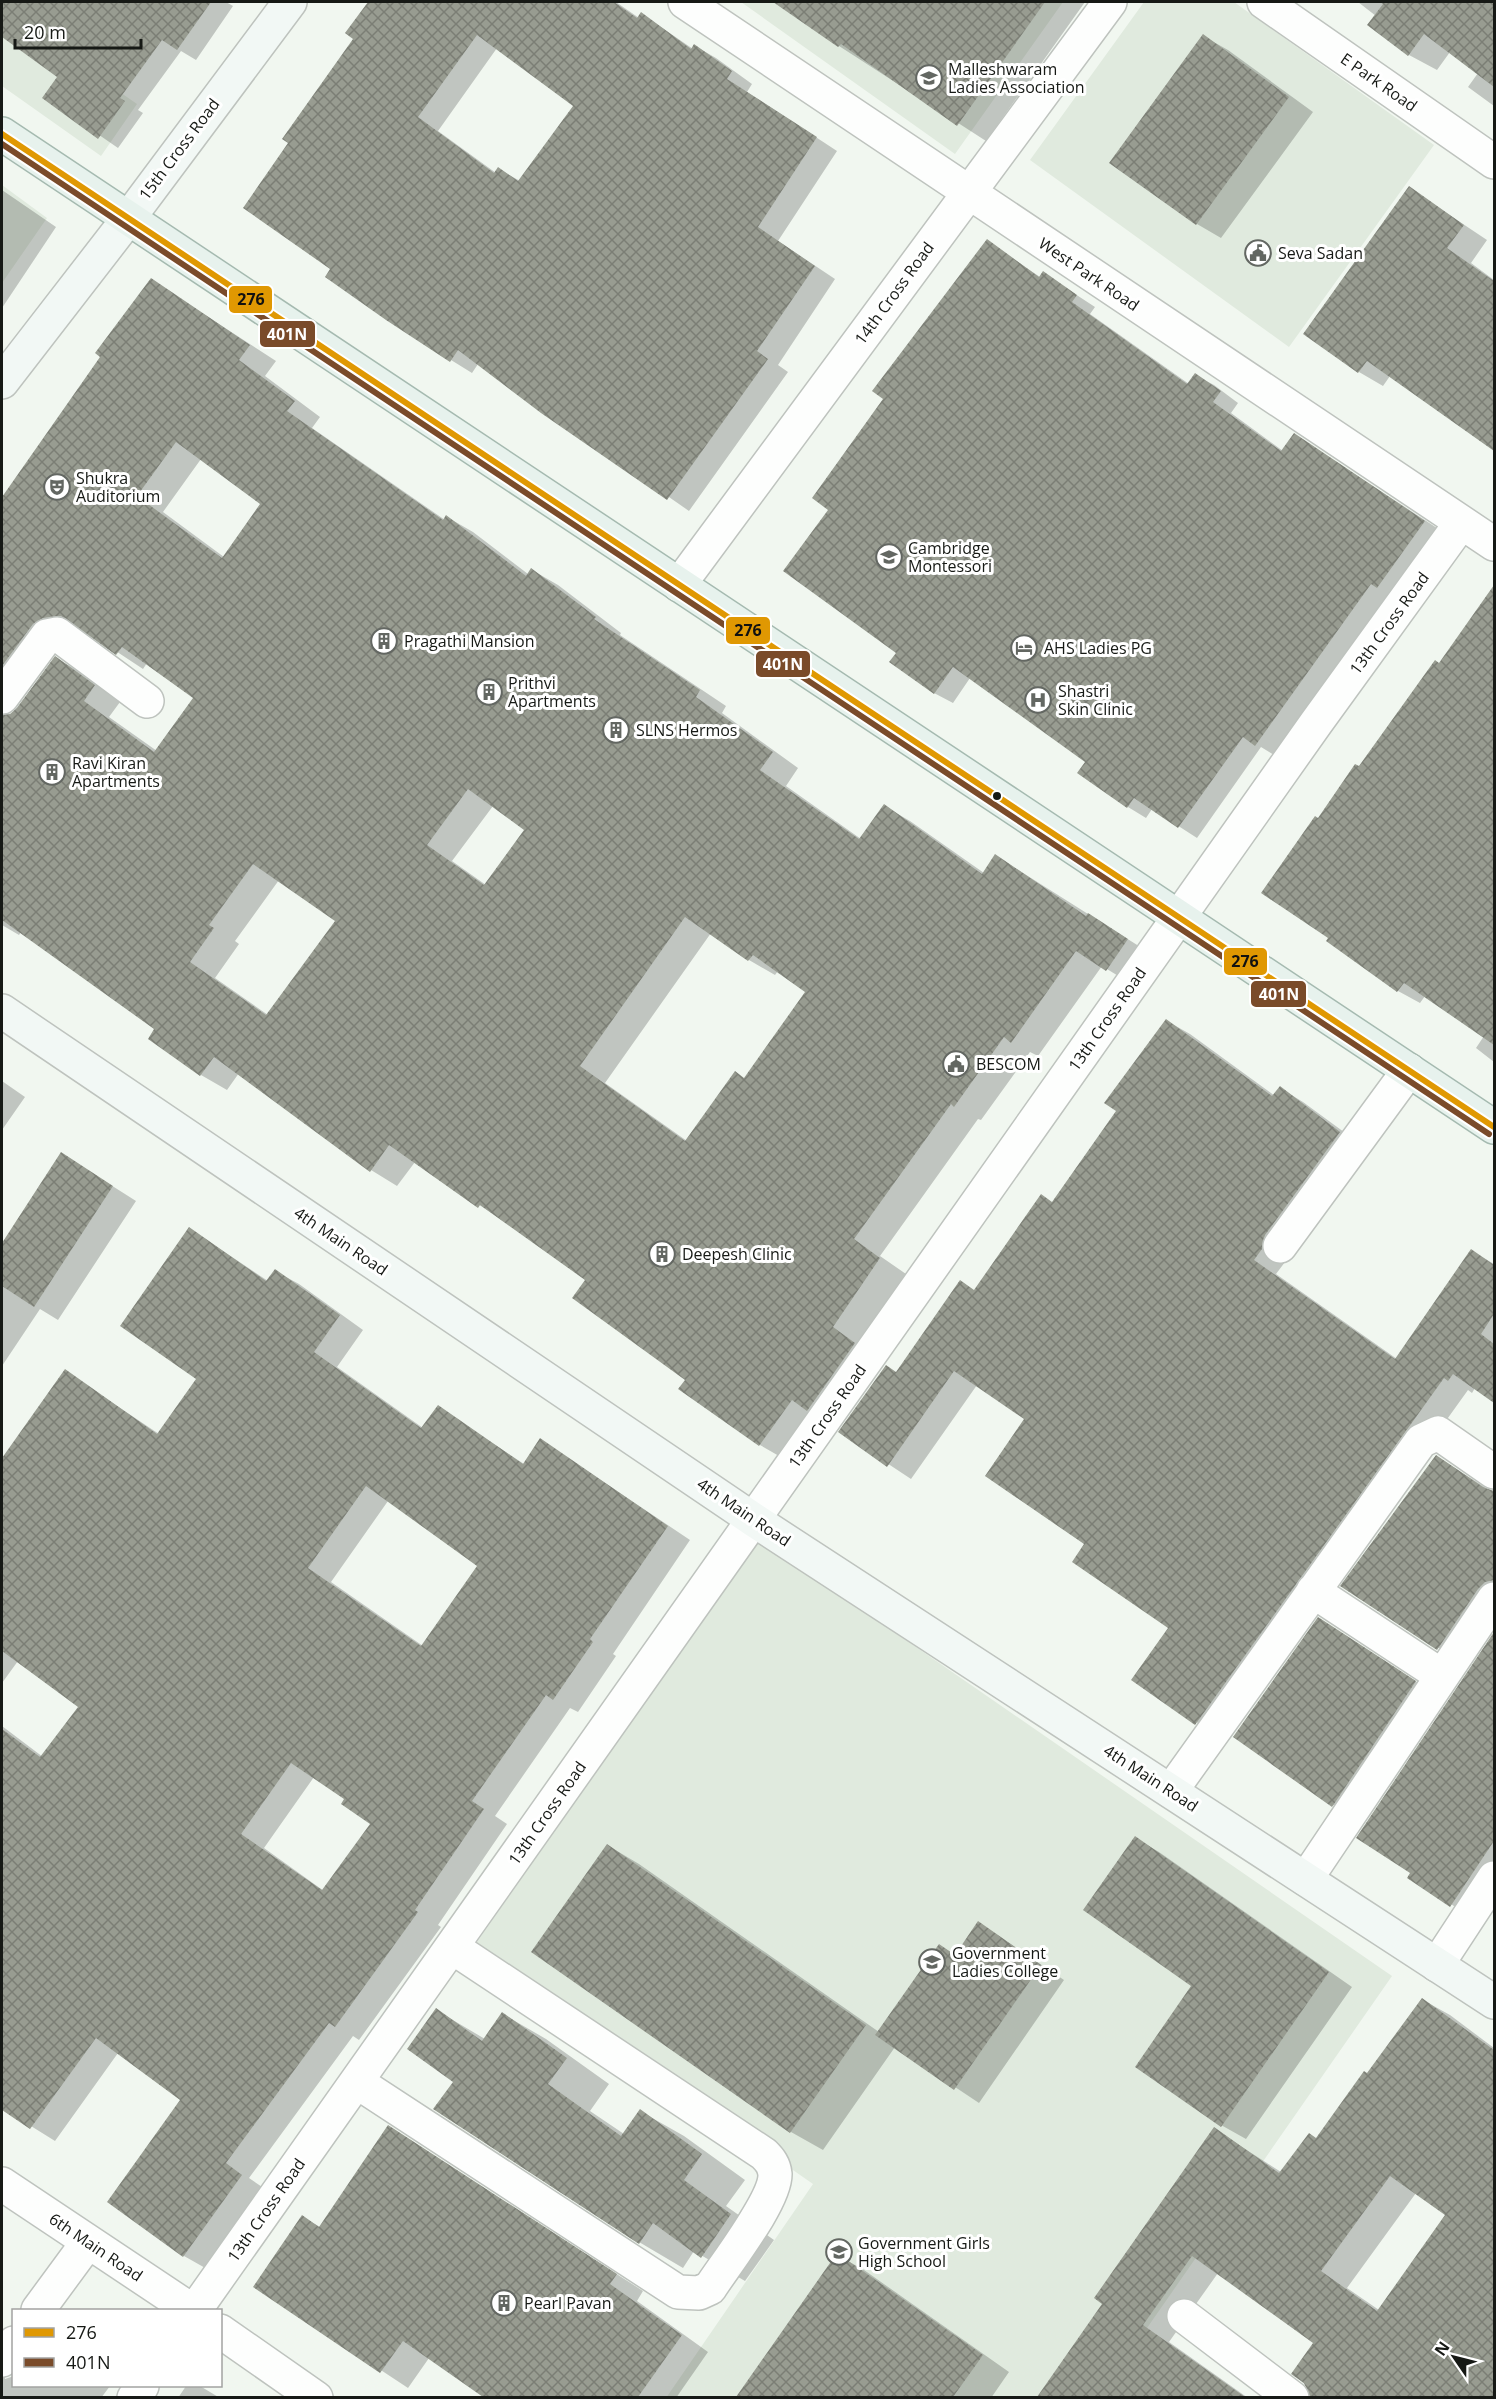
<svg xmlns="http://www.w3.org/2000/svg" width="1496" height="2399" viewBox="0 0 1496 2399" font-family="'Open Sans',sans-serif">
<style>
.built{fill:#e0eade}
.shadow{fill:#0003;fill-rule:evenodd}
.building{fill:url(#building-cross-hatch);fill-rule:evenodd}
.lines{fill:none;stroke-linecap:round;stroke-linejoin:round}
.street-casing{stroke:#bec3be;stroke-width:36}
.secondary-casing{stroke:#bec3be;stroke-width:36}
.primary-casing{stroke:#a5bab0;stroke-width:36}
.street{stroke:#fdfefd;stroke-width:33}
.secondary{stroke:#f2f8f5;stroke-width:33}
.primary{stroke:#e7f2ed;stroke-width:33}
.bus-1-casing{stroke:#fff;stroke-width:10}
.bus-2-casing{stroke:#fff;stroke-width:10}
.bus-1{stroke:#e09802;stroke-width:6}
.bus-2{stroke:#7a4b2a;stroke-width:6}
.bus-dot{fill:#161915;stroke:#fff;stroke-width:2}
.labels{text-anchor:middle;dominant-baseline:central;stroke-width:6;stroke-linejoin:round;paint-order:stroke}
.poi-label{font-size:16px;fill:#161915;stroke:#fff;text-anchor:start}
.street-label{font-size:16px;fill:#161915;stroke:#fff}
.line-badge{stroke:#fff;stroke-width:2}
.badge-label{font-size:16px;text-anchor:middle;font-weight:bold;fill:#fff}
.pale-badge-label{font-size:16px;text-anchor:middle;font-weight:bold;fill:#111}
</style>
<defs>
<pattern id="building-cross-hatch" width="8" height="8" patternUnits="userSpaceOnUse" patternTransform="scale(1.5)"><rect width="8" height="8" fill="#989c91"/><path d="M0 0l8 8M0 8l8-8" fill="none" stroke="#7b7e75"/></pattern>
</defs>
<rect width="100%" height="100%" fill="#f1f7f0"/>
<path class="built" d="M2,2H101L65,54L137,104L101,156L2,86Z
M741,2H1063L955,154Z
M1144,2H1234L1434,145L1289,347L1030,160Z
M2,185L47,218L2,283Z
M757,1537L1392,1976L1099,2397L666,2398L813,2184L473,1948Z"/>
<path class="shadow" d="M2,2H226L233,6L196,60L181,51L138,110L143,113L118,148L44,97L59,77L2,35Z
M369,2H616L639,18L642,14L693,49L695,46L716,58L752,84L747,92L837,151L778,241L835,279L778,365L788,372L689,511L478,364L472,373L451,360L332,269L290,143L355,38L347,33ZM497,48L575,105L520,181L499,169L496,173L438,131Z
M776,2H1085L986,141L839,46Z
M1358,2H1494V106L1468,87L1478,73L1450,52L1437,70L1409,55L1369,25L1376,16Z
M1203,36L1228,50L1313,112L1221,238L1197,224Z
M1409,188L1487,240L1471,263L1494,280V449L1390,376L1383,386L1359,372Z
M2,190L56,227L2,308Z
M987,241L1040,277L1043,273L1095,307L1090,314L1189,384L1195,375L1214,385L1238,403L1231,413L1283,451L1295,435L1443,532L1274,755L1261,747L1197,838L1152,809L1146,818L1128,807L1087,762L970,678L953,703L934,693L898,652L830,509L885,398Z
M151,280L276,361L265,376L320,417L312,428L445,520L447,517L473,532L528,574L532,570L558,585L621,633L620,635L726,706L722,713L798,768L786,786L861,839L884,806L910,821L984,873L996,856L1153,955L1133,985L1102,966L1038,1056L1030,1052L981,1120L978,1119L880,1256L906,1274L858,1343L786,1460L760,1445L687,1379L587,1280L505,1222L415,1162L397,1186L371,1170L239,1073L227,1090L201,1075L156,1029L21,932L19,935L2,925V510ZM201,459L262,504L224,557L163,512ZM84,630L143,669L147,663L195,698L157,751L109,717L120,702L82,673L56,658L10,716L9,711L70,632ZM493,806L526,829L486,885L452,861ZM279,880L337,920L268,1015L215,978L239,944L235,941ZM711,933L749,960L775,975L778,971L807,991L745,1079L687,1141L605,1083Z
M1494,588V1062L1476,1048L1484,1036L1425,996L1420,1003L1398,991L1328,941L1330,938L1319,820L1440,665Z
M1167,1021L1190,1034L1275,1096L1280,1088L1303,1102L1363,1146L1288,1248L1285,1262L1276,1274L1397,1359L1472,1251L1494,1264V1401L1475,1388L1472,1393L1468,1390L1219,1737L1133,1680L1170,1628L1087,1544L1026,1419L977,1385L911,1479L840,1432L975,1291L1053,1203L1118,1111Z
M2,1081L25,1097L2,1130Z
M62,1154L136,1201L58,1320L40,1309L2,1366V1246Z
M190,1229L268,1281L275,1271L299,1284L363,1330L337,1367L423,1428L438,1407L524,1464L541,1440L690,1540L613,1654L616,1656L578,1712L570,1708L495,1816L507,1824L438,1925L441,1927L359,2040L353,2036L249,2178L265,2189L207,2269L184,2256L182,2100L118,2053L55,2141L2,2108V1726L43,1757L81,1707L18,1661L2,1683V1460L65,1371L159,1434L198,1379ZM388,1501L479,1565L423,1646L331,1582ZM314,1777L346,1799L372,1824L324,1891L264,1848Z
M1436,1456L1494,1493V1615L1461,1662L1342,1586Z
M1319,1619L1440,1697L1357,1819L1333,1805Z
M1494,1635V1893L1474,1919L1409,1877L1412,1873L1358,1838Z
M1135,1838L1159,1852L1352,1987L1246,2139L1221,2125L1193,1985Z
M607,1845L639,1864L879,2032L940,1946L956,1955L979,1923L1064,1980L979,2103L895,2047L823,2150L791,2132L533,1951Z
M1423,2000L1450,2015L1494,2048V2398H1312L1310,2389L1293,2374L1315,2343L1218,2273L1169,2342L1248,2398H1039L1104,2304L1214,2129L1281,2172L1317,2139L1368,2075ZM1416,2193L1447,2215L1379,2310L1347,2288Z
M436,2010L485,2039L503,2014L546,2039L609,2084L590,2111L624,2134L640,2111L684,2136L745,2180L726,2206L774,2240L745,2281L694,2251L683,2268L639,2242L455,2081Z
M388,2127L643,2291L637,2301L708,2352L676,2398H486L429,2358L408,2388L255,2287L303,2217L320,2227Z
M837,2255L864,2270L1009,2372L991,2398H737Z
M2,2341L5,2379L14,2376V2386H110L101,2398H2Z
M186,2386H200L220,2398H178Z"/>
<path class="building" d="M2,2H211L177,50L162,40L120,98L125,101L98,139L42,98L57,77L2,37Z
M368,2H614L637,18L641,12L691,49L694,44L732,71L727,79L817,137L758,227L815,266L757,351L768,359L667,500L541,413L458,350L450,362L386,320L325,277L330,269L243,208L288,143L282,139L353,39L345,33ZM477,35L573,106L518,181L498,167L494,173L418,117Z
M773,2H1045L957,126L841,44L838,47Z
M1380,2H1494V87L1424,34L1408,56L1367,25L1383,4Z
M1203,34L1289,97L1196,225L1109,163Z
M1409,186L1464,225L1447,248L1494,281V451L1367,361L1358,373L1303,334Z
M987,239L1039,277L1043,271L1077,295L1072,302L1187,384L1195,373L1221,391L1213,402L1281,451L1294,433L1425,521L1377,588L1371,584L1255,746L1243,737L1178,828L1134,798L1127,808L1077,773L1085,762L953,667L934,694L889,662L896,653L783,571L828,510L812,498L883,399L872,391Z
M151,278L250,345L239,360L295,401L287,411L443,520L446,515L526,576L531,568L596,617L594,619L700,690L696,697L773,752L760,770L859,839L884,804L982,874L995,854L1086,916L1088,913L1128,939L1106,971L1076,951L1011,1043L1004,1037L954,1107L951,1104L854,1239L880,1258L833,1327L855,1343L807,1411L792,1400L759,1446L678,1389L685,1380L572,1298L585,1280L480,1205L478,1208L389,1145L370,1172L214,1057L200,1076L148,1039L154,1029L2,920V715L10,714L17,708L55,656L95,685L84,701L154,752L193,698L122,647L116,655L61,616L43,618L33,624L2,666V497L100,357L95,353ZM176,442L260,504L222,558L137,496ZM468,789L524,830L484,885L427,845ZM253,864L335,921L266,1015L190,962L214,928L209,925ZM685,917L748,961L753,955L805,992L744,1078L735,1071L685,1141L580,1066Z
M1494,585V1045L1404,983L1397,992L1326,941L1328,938L1261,893L1315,816L1318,818L1355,764L1359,766L1435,660L1439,663Z
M1166,1019L1272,1096L1280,1086L1340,1132L1265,1235L1262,1249L1254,1260L1395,1359L1471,1249L1494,1265V1314L1481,1334L1494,1344V1403L1453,1374L1448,1381L1444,1378L1195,1725L1131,1680L1168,1628L1072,1562L1084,1544L985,1476L1024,1419L954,1371L887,1467L838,1432L886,1365L896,1372L960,1280L974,1290L1041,1194L1052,1202L1116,1111L1104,1103Z
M61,1152L113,1186L34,1307L2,1286V1243Z
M189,1227L266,1281L275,1269L340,1315L314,1352L421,1428L438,1405L523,1464L540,1438L668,1526L590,1639L593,1642L553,1700L546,1695L472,1801L484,1809L415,1910L418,1912L335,2027L329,2023L226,2163L242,2175L183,2257L107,2202L180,2100L96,2038L30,2129L2,2110V1729L40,1757L78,1707L2,1651V1458L65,1369L157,1434L196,1379L120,1326ZM366,1486L477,1566L421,1646L308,1568ZM291,1763L344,1799L341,1804L370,1824L322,1890L241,1834Z
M1436,1455L1483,1487L1494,1491V1580L1485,1582L1478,1589L1437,1650L1340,1586Z
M1318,1617L1416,1681L1332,1807L1233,1737Z
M1494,1632V1841L1450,1907L1407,1878L1410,1873L1356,1838Z
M1135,1836L1329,1972L1221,2127L1135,2067L1191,1986L1083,1910Z
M607,1844L866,2025L790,2133L531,1952Z
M978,1921L1041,1965L954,2090L875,2035L939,1944L955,1955Z
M1422,1998L1494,2050V2397H1310L1304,2383L1291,2374L1313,2343L1192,2256L1143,2325L1245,2397H1037L1102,2304L1094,2298L1214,2127L1279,2173L1309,2133L1316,2138L1364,2071L1367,2073ZM1390,2176L1445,2215L1377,2311L1321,2271Z
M436,2008L482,2041L502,2012L567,2058L548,2084L621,2136L640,2109L702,2154L684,2180L731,2214L701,2258L653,2223L639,2244L433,2109L453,2082L407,2049Z
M388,2125L617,2274L610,2284L682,2335L638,2397H483L403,2341L380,2373L253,2287L302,2215L319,2227Z
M837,2253L983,2355L953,2397H736Z"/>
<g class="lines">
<g class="street-casing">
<path id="street" d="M685,2L1494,544
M1264,2L1494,162
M679,585L1110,2
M2,697L47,636L57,634L147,701
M1280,1246L1409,1070
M1313,1591L1442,1676
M1171,1791L1421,1441L1438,1433L1494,1472
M1306,1879L1494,1599
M1437,1965L1494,1878
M357,2082L678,2292L699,2293L710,2288C726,2263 776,2200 775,2174C774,2165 770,2160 764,2154L452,1947
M2,2184L191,2310
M38,2310L88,2242
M195,2310L1316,723L1461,523
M1184,2316L1292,2398
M220,2331L316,2398
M2,2360L14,2343
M134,2398L142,2386"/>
</g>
<g class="secondary-casing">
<path id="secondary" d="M2,382L128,219L290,2
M2,1011L754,1520L1494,2002"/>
</g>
<g class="primary-casing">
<path id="primary" d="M2,134L1494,1127"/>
</g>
<use href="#street" class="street"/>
<use href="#secondary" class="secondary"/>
<use href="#primary" class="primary"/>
<g class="bus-1-casing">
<path id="bus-1" d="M2,134L1494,1127"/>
</g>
<g class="bus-2-casing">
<path id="bus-2" d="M2,144L1489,1134"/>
</g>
<use href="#bus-1" class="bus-1"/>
<use href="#bus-2" class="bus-2"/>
</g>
<defs>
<g id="university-ring" transform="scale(1.35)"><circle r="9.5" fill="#fff" stroke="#636762" stroke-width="1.5"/><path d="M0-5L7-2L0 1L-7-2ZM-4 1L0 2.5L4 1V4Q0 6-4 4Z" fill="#636762"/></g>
<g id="civic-ring" transform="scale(1.35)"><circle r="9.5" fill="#fff" stroke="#636762" stroke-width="1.5"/><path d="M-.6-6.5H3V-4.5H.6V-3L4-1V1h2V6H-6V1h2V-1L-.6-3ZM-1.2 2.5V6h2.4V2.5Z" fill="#636762"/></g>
<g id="theatre-ring" transform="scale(1.35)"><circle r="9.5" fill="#fff" stroke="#636762" stroke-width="1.5"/><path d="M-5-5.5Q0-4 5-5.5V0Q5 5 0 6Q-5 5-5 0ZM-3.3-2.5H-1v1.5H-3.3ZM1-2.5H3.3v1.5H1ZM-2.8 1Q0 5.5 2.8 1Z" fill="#636762"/></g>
<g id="school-ring" transform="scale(1.35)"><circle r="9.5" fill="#fff" stroke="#636762" stroke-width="1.5"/><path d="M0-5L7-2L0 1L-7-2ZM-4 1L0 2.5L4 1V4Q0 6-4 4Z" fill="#636762"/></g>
<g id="building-ring" transform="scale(1.35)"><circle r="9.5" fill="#fff" stroke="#636762" stroke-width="1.5"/><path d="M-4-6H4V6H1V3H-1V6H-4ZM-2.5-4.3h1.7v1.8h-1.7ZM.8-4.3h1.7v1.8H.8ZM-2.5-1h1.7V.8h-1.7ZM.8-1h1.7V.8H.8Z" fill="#636762"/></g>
<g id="hotel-ring" transform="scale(1.35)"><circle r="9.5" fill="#fff" stroke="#636762" stroke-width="1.5"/><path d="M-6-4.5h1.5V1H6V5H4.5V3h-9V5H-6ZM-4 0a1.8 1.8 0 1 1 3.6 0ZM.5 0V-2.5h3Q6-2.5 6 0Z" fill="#636762"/></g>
<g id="hospital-ring" transform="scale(1.35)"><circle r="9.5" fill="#fff" stroke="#636762" stroke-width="1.5"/><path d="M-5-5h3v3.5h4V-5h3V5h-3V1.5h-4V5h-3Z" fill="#636762"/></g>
</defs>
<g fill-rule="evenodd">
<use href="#university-ring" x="929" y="78"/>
<use href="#civic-ring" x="1258" y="253"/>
<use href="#theatre-ring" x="57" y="487"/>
<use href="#school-ring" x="889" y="557"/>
<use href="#building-ring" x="384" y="641"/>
<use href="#hotel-ring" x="1024" y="648"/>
<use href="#building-ring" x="489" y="692"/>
<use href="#hospital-ring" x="1038" y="700"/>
<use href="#building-ring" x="616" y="730"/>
<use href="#building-ring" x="52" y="772"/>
<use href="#civic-ring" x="956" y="1064"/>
<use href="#building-ring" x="662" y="1254"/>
<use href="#university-ring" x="932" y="1962"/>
<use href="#school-ring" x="839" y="2252"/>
<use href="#building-ring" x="504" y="2303"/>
</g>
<circle class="bus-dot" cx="997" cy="796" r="5"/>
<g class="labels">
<g class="poi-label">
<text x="948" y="69">Malleshwaram<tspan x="948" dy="18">Ladies Association</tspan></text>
<text x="1278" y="253">Seva Sadan</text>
<text x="76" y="478">Shukra<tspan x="76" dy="18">Auditorium</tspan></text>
<text x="908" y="548">Cambridge<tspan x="908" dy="18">Montessori</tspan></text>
<text x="404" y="641">Pragathi Mansion</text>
<text x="1044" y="648">AHS Ladies PG</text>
<text x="508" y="683">Prithvi<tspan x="508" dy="18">Apartments</tspan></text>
<text x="1058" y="691">Shastri<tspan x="1058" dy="18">Skin Clinic</tspan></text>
<text x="636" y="730">SLNS Hermos</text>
<text x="72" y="763">Ravi Kiran<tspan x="72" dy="18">Apartments</tspan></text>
<text x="976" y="1064">BESCOM</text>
<text x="682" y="1254">Deepesh Clinic</text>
<text x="952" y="1953">Government<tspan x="952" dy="18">Ladies College</tspan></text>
<text x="858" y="2243">Government Girls<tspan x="858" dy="18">High School</tspan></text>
<text x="524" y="2303">Pearl Pavan</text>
</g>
<g class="street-label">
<text transform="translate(1379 82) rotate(35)">E Park Road</text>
<text transform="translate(179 149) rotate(-53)">15th Cross Road</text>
<text transform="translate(1089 274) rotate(34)">West Park Road</text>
<text transform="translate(894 293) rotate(-54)">14th Cross Road</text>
<text transform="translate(1389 623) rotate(-54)">13th Cross Road</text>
<text transform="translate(1107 1019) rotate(-55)">13th Cross Road</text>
<text transform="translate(341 1241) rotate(34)">4th Main Road</text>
<text transform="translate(827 1416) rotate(-55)">13th Cross Road</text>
<text transform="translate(744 1512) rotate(34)">4th Main Road</text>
<text transform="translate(1151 1778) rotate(33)">4th Main Road</text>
<text transform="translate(547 1813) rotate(-55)">13th Cross Road</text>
<text transform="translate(266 2210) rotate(-55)">13th Cross Road</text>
<text transform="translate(96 2247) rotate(34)">6th Main Road</text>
</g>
</g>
<g class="line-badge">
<rect x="228" y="285" width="45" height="29" rx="6" fill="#e09802"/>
<rect x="259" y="320" width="57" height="28" rx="6" fill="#7a4b2a"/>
<rect x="725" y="616" width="46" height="29" rx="6" fill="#e09802"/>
<rect x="755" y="650" width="56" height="28" rx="6" fill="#7a4b2a"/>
<rect x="1223" y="947" width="45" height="29" rx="6" fill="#e09802"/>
<rect x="1250" y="980" width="57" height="28" rx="6" fill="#7a4b2a"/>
</g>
<g class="badge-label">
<text x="287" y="340">401N</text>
<text x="783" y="670">401N</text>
<text x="1279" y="1000">401N</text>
</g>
<g class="pale-badge-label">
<text x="251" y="305">276</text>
<text x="748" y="636">276</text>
<text x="1245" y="967">276</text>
</g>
<rect width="1496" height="2399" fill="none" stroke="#161915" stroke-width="6"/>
<rect x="12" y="2309" width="210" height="78" fill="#ffffff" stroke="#a2a3a1" stroke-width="1.5"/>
<rect x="24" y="2328" width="30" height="9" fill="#e09802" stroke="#a2a3a1" stroke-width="1.5"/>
<text x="66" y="2339" font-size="18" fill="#161915">276</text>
<rect x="24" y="2358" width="30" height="9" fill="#7a4b2a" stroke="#a2a3a1" stroke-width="1.5"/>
<text x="66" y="2369" font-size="18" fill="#161915">401N</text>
<g transform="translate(1454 2357) rotate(305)" stroke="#ffffff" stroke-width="4.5" paint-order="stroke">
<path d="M0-4.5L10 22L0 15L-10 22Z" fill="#161915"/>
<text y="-9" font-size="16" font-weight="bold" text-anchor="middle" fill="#161915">N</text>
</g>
<path d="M15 39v9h126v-9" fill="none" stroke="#161915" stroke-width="3"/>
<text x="24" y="39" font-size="18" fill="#161915" stroke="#ffffff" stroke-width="4.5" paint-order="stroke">20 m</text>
</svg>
